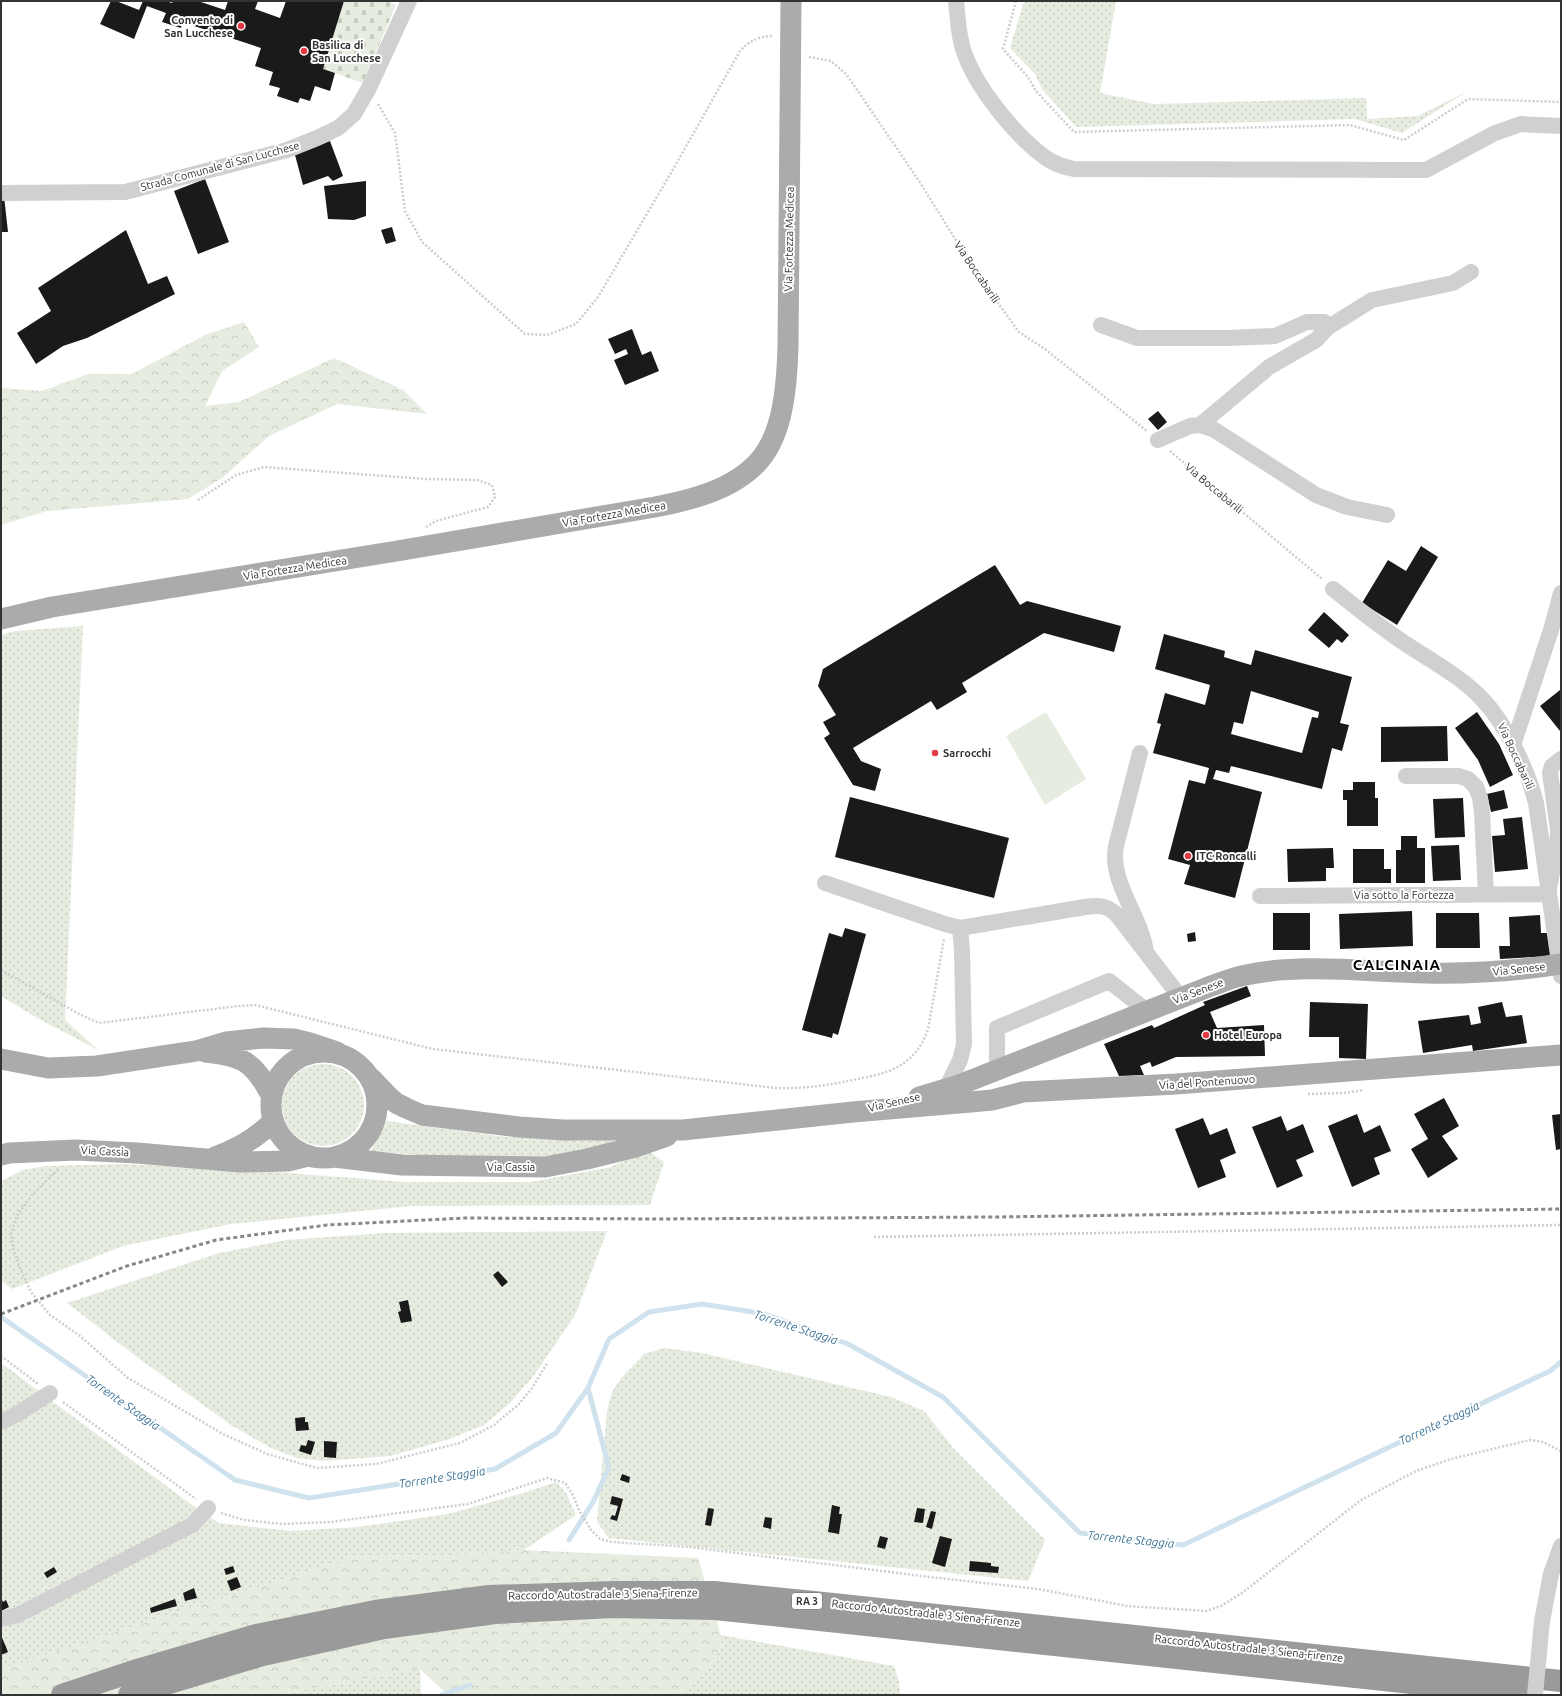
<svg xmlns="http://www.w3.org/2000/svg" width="1562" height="1696" viewBox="0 0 1562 1696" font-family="Ubuntu,sans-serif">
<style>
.grass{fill:url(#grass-dots)}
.forest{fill:url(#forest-crowns)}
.cemetery{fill:url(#cemetery-stones)}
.pitch{fill:#e6ecdf}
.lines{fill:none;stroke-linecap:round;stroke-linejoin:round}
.stream{stroke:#cfe2ee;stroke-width:5}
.building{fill:#1a1a1a;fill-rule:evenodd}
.path{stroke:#cdcdcd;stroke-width:2.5;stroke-dasharray:2 2;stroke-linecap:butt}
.minor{stroke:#d0d0d0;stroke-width:16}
.major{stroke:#ababab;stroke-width:21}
.highway{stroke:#9a9a9a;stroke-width:22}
.rail{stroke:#888;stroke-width:3;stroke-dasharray:4 3;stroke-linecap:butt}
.minor-bridge{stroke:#d0d0d0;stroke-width:16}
.poi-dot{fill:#e63946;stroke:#fff;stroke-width:1.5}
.labels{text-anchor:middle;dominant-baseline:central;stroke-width:4;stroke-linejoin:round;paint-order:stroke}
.shield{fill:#fff;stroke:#707070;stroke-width:1}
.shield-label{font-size:10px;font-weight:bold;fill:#333}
.poi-label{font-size:11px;font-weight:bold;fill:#333;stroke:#fff;text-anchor:start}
.street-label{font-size:11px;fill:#333;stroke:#fff}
.water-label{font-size:12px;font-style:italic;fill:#3f7597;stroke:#fff}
.district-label{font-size:15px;font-weight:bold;letter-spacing:1px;fill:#000;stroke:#fff}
</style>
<defs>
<pattern id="grass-dots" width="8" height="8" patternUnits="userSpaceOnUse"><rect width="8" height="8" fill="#e6ecdf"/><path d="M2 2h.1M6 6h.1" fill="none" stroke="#c6cbc0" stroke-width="1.8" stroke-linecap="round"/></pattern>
<pattern id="forest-crowns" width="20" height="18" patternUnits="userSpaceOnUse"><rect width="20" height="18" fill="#e6ecdf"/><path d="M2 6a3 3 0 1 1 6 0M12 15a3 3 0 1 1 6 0" fill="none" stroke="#c6cbc0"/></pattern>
<pattern id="cemetery-stones" width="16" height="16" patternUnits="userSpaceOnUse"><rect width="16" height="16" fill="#e6ecdf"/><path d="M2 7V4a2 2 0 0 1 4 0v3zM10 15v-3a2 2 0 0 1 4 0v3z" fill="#c6cbc0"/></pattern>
</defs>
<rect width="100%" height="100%" fill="#fff"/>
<path class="grass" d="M1024,1H1116L1100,93L1154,104L1366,98L1367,119L1418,116L1466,92L1402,133L1355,119L1076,127L1042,89L1035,74L1010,48Z
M83,626L65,1020L98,1050L39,1019L1,996V635L15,631Z
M282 1105a41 41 0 1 1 82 0a41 41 0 1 1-82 0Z
M387,1121L506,1137L591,1141L610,1137L612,1139L613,1143L554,1155L519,1160L371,1152C371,1148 384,1129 387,1121Z
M646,1149L664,1162L650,1205L411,1206L231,1224L123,1246L12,1289L1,1281V1181L23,1170L45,1166L126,1164L275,1172L404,1182H531L611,1167Z
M607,1231L575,1315L535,1374L510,1403L484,1425L450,1439L390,1456L323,1461L297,1458L271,1448L231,1425L137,1357L67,1303L219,1253L286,1240L385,1233Z
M664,1348L702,1353L891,1397L924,1411L955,1450L1045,1540L1028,1581L609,1538L597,1522L607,1411L612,1392L622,1377L644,1354Z
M1,1363L196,1508L219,1523L290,1531L358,1527L448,1514L520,1494L556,1482L566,1493L576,1515L524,1550L438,1556L358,1555L1,1669Z
M720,1635L894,1666L899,1681L900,1695H676L705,1674L723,1644Z
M420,1669L421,1695H276Z"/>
<path class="forest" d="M244,322L259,347L222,371L205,406L239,402L334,358L403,390L427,414L337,404L269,436L222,478L188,499L47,511L1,525V388L42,391L88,374H132L205,335Z
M524,1550L698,1558L723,1643L705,1674L676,1695H448L420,1669L276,1695H1V1669L3,1668L358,1555L438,1556Z"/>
<path class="cemetery" d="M344,1H387L396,5L363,83L323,69Z"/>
<path class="pitch" d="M1046,712L1086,779L1045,805L1006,736Z"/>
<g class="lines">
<path class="stream" d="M1,1317L235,1480L309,1498L495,1469L556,1433L588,1388L609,1339L649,1312L702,1304L765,1314L848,1344L943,1397L1080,1533L1183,1545L1550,1371L1561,1362
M569,1540L593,1502L609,1468L588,1388
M441,1695L470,1685"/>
</g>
<path class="building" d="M111,1H116L139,10L143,1H166L172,3L173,1H198L225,10L228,1H258L255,9L280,18L286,1H344L323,69L335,73L330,91L315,86L310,101L300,98L298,103L277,96L280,88L269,85L273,72L255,66L261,48L182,22L181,28L162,22L166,13L147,6L134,39L100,24Z
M330,141L343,176L333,181L328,176L303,185L295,155Z
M205,179L229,242L198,254L174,191Z
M366,181V216L354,220L328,219L324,186Z
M1,196H4L8,232H1Z
M392,227L396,241L386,244L381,230Z
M126,230L148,284L167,276L175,294L87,338L63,346L36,364L17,333L51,311L38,288Z
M632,329L642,355L651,351L659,371L625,385L614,360L628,354L626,349L615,354L608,339Z
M1158,411L1167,422L1158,430L1148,419Z
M1421,546L1438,557L1397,625L1362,603L1388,560L1406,571Z
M995,565L1020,605L1027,601L1121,626L1114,652L1044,633L962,683L967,692L937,710L931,701L853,748L861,761L881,769L875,791L853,785L824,738L830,734L823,722L836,715L818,686L823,669Z
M1324,612L1349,635L1342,643L1337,639L1329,648L1308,630Z
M1164,634L1225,651L1224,657L1251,665L1255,650L1352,677L1340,723L1349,725L1342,751L1332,748L1322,789L1231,766L1229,773L1216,770L1213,779L1262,792L1235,898L1184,884L1190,865L1168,859L1189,780L1205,784L1209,768L1153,753L1161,724L1157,723L1165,693L1205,705L1210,685L1155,669ZM1251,691L1319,712L1318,718L1312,717L1302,753L1231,734L1234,722L1243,724Z
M1560,690L1561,730L1560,731L1540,706Z
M1477,712L1499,744L1513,775L1490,787L1478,760L1455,728Z
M1447,726L1448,761L1381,762V727Z
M1353,782H1375V798H1378V826H1347V800H1343V790H1353Z
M1504,790L1508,808L1491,812L1487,794Z
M850,797L1009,838L994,898L835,857Z
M1463,798L1465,837L1435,838L1433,799Z
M1522,817L1528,869L1495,872L1492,836L1505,835L1503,819Z
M1401,836H1417V848H1425V883H1396V850H1401Z
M1459,845L1461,880L1433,881L1431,846Z
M1333,848L1334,868H1326V881L1288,882L1287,849Z
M1353,849H1384V869H1391V883H1353Z
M1412,911L1413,946L1340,949L1339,914Z
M1273,913H1310V950H1273Z
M1436,913H1479L1480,948H1436Z
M1540,915L1541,933H1550L1551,956L1500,959L1499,946H1510L1509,917Z
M845,928L866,934L838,1035L833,1033L832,1038L802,1030L829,933L842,937Z
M1195,932L1196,941L1188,942L1187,934Z
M1247,986L1251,996L1210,1012L1217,1028L1264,1025L1265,1056L1176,1057L1152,1067L1150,1062L1140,1066L1144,1075L1119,1076L1104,1044L1152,1025L1154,1028L1205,1005L1203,1002Z
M1310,1002L1368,1004L1366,1059L1339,1058V1037H1309Z
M1502,1002L1506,1017L1522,1015L1527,1043L1473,1051L1472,1045L1423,1053L1418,1021L1469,1015L1471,1025L1481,1023L1478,1007Z
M1444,1098L1459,1126L1442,1136L1458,1159L1428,1178L1411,1149L1428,1139L1414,1114Z
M1357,1114L1364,1133L1380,1125L1391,1151L1374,1158L1380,1174L1352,1187L1328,1126Z
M1561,1114V1149L1556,1150L1552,1115Z
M1281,1116L1287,1131L1303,1124L1314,1152L1296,1160L1303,1176L1277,1188L1252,1127Z
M1203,1118L1210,1135L1227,1128L1236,1153L1220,1160L1226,1177L1198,1188L1175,1129Z
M498,1271L508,1282L502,1287L493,1275Z
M408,1300L412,1321L401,1323L398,1312L401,1311L399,1302Z
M305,1417V1422H308L309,1430L296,1431L295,1418Z
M308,1440L315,1442L311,1455L299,1451L301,1445L306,1446Z
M324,1441L337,1442L336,1458L324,1457Z
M622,1474L630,1477L629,1483L620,1480Z
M612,1496L623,1499L617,1521L610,1519L612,1515L615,1516L618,1506L610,1504Z
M832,1505L840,1507L839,1514H842L839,1534L828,1532Z
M708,1508L714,1509L711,1526L705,1525Z
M917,1508L925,1509L923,1523L914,1522Z
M931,1511L936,1512L932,1529L926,1527Z
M765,1517L772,1518L771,1529L763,1527Z
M880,1536L888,1538L885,1549L877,1547Z
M940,1536L952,1539L945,1567L932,1563Z
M970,1561L991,1563V1566L999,1567L998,1573L969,1571Z
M233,1566L235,1572L226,1575L224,1569Z
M54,1567L57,1572L47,1578L44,1573Z
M237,1577L241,1587L231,1591L227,1581Z
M194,1588L197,1598L185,1601L183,1593Z
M175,1599L177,1606L151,1613L150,1608Z
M2,1600L3,1602L6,1600L9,1607L1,1611Z
M1,1635L8,1652L1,1655Z"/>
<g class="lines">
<path class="path" d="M1016,1L1003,49L1028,77L1036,91L1074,132L1350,125L1404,140L1468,99L1561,102
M809,57L831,61L847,75L919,181L979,277L1019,332L1045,349L1147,431
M378,104L395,133L405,211L422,242L525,334L547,335L576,324L598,297L675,166L740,51C749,41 759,36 773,36
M1170,451L1322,579
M198,500L236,475L264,467L426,479L477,480L492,485L495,497L488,507L436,521L426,527
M1,970L81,1015L99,1023L239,1006L255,1005L433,1049L776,1088C804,1089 830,1085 858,1079C873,1076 888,1073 901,1065C915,1056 923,1044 928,1029L944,939
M1308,1094L1344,1093L1364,1090
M58,1169L33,1194L18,1214L11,1233L13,1247L19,1266L31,1292L50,1315L80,1336L128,1378L223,1434L267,1454L317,1468L376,1464L460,1443L494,1425L518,1405L532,1388L548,1362
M874,1237L1561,1225
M1,1356L38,1384
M63,1402L196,1499
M221,1513L244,1520L282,1524L331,1522L468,1504L547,1478L565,1483L573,1495L579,1510L591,1530L600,1539L612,1542L689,1547L930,1577L1038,1589L1127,1606L1206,1611L1221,1606L1242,1593L1361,1500L1416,1471L1451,1459L1530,1440L1543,1442L1561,1451"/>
<path class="minor" d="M956,1C958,18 958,36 964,52C976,87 1015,136 1046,158C1054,164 1064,167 1074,169L1426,170L1495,133L1521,124L1561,126
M1,193L125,192L287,150L317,138L338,128L354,114L369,88L409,1
M1101,325L1137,338H1227L1275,336L1307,322H1324L1327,328
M1200,425L1269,367L1316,340L1327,328L1372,300L1453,283L1471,272
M1158,440L1190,426L1200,425L1213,429L1316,495L1347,507L1387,515
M1333,589C1356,607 1379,626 1403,642C1428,659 1462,677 1482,699C1505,722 1528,771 1536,803L1561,976
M1513,745L1551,630L1561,593
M1140,753L1116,846C1109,882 1141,915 1146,952
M1406,776H1459L1468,779L1476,787L1480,798L1482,813L1486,894
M825,883L945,924L960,928
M1260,896L1548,894L1557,846L1558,830L1550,773L1552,766L1561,759
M997,1070V1028L1109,981L1147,1011
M946,1089L960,1060L964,1044L962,950L960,928L1085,907C1098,905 1107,905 1117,915L1181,998
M1,1422L19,1413L50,1393
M1,1619L18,1615L192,1525L208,1508
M1542,1621L1551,1574L1561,1546"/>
<path class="major" d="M1,619L52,607L397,551L655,507C691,500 733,490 759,461C784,433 787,382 788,347L791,1
M271 1105a53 53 0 1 1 106 0a53 53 0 1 1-106 0Z
M205,1052C243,1056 253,1061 271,1095
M1,1059L48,1068L97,1066L196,1051L226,1042L263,1038L294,1039L310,1043L337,1052
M371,1078L388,1096L396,1103L406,1108L422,1115L519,1127L563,1130H683L853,1112L971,1102L992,1100L1023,1092L1176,1084L1561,1055
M919,1097L959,1085L1211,986C1223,982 1234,977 1246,975C1300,963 1369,972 1425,973C1471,974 1516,971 1561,964
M1,1155L9,1153L76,1150L137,1153L240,1162L288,1161L308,1156
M215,1157C238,1149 256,1139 273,1121
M334,1157L402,1165L545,1167L587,1159L635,1147L667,1136"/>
<path class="highway" d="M62,1695L137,1670L256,1635L375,1611L489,1596L615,1592H714L814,1602L1561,1681
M129,1695L263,1655L384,1628L495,1613L613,1607L715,1609L1524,1695"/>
<path class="rail" d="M1,1314L127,1266L216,1240L327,1225L465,1218L656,1219L995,1217L1561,1209"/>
<path class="minor-bridge" d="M1535,1695L1542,1621"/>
</g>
<g class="poi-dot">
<circle cx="241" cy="26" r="4"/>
<circle cx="304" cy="51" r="4"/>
<circle cx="935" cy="753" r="4"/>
<circle cx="1188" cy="856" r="4"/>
<circle cx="1206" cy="1035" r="4"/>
</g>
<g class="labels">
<rect class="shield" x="792" y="1593" width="30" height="16" rx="3"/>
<g class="shield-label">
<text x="807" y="1601">RA 3</text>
</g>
<g class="poi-label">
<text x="233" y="20" text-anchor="end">Convento di<tspan x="233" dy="13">San Lucchese</tspan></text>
<text x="312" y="45">Basilica di<tspan x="312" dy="13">San Lucchese</tspan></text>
<text x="943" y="753">Sarrocchi</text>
<text x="1196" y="856">ITC Roncalli</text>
<text x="1214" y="1035">Hotel Europa</text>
</g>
<g class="street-label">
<text transform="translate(220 166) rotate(-15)">Strada Comunale di San Lucchese</text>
<text transform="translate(789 239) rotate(-89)">Via Fortezza Medicea</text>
<text transform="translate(977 272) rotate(56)">Via Boccabarili</text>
<text transform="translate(1214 488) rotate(40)">Via Boccabarili</text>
<text transform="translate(614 514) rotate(-10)">Via Fortezza Medicea</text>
<text transform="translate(295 568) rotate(-9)">Via Fortezza Medicea</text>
<text transform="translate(1516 756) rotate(65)">Via Boccabarili</text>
<text x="1404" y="895">Via sotto la Fortezza</text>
<text transform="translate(1519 969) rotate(-6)">Via Senese</text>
<text transform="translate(1198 991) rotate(-21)">Via Senese</text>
<text transform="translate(1207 1082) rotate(-4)">Via del Pontenuovo</text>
<text transform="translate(894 1102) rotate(-13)">Via Senese</text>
<text transform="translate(105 1151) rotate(3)">Via Cassia</text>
<text x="511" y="1167">Via Cassia</text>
<text transform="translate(603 1594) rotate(-1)">Raccordo Autostradale 3 Siena-Firenze</text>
<text transform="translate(926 1613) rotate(6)">Raccordo Autostradale 3 Siena-Firenze</text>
<text transform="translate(1249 1648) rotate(6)">Raccordo Autostradale 3 Siena-Firenze</text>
</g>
<g class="water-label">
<text transform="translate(796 1327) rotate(18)">Torrente Staggia</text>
<text transform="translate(123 1402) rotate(35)">Torrente Staggia</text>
<text transform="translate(1439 1423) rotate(-25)">Torrente Staggia</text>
<text transform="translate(442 1477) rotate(-9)">Torrente Staggia</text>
<text transform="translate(1131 1539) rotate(6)">Torrente Staggia</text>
</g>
<g class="district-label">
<text x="1397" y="964">CALCINAIA</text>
</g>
</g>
<rect width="1562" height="1696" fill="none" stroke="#333333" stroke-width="4"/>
</svg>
